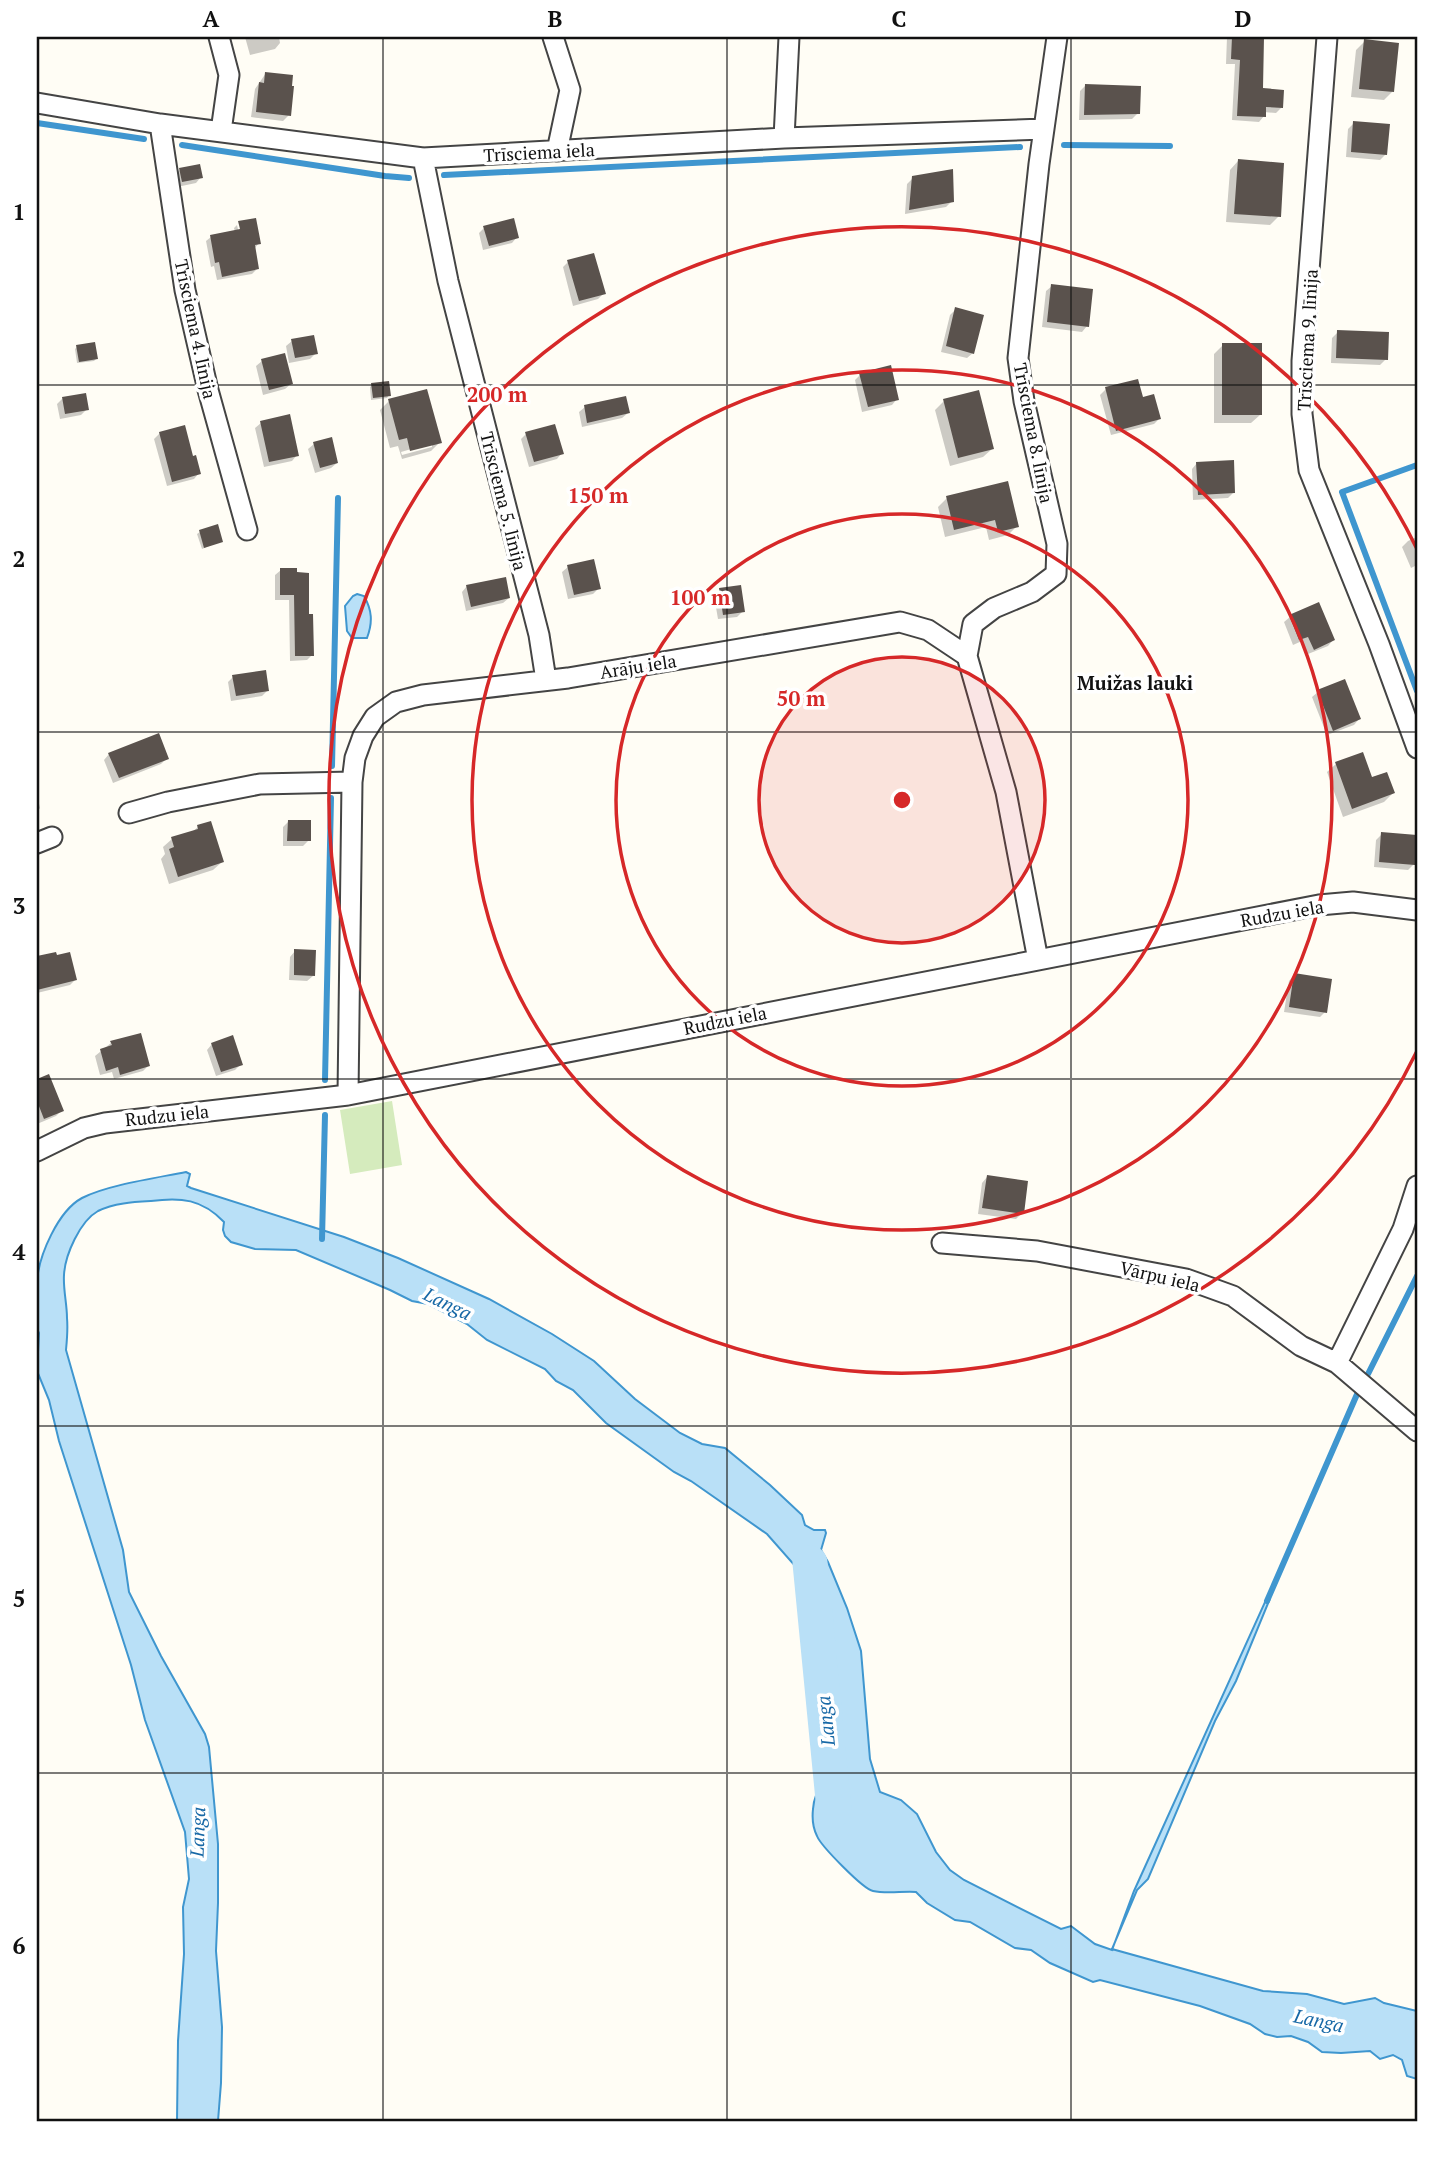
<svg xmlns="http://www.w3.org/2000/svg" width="1454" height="2158" viewBox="0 0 1454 2158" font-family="'PT Serif',serif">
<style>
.green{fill:#d5ebbd}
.water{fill:#b9e0f7;stroke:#3f96cf;stroke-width:2}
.shadow{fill:#0003;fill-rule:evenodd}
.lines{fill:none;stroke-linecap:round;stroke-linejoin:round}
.stream{stroke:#3f96cf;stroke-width:6}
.river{stroke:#b9e0f7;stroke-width:35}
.building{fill:#5a524d}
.street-casing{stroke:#444;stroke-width:23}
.street{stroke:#fff;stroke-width:19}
.grid{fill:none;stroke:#111;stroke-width:2;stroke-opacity:0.55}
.ring{fill:none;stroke:#d62828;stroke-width:3.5}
.labels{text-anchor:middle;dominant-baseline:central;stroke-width:7;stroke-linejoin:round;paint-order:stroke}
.street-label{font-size:18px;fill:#111;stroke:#fff}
.neighbourhood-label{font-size:19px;font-weight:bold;fill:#111;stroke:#fff}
.water-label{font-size:19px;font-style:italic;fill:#1768a6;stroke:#fff}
.centre{fill:#d62828;stroke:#fff;stroke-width:3.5}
.ring-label{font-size:21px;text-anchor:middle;font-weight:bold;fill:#d62828;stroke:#fff;stroke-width:7;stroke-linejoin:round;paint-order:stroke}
.neatline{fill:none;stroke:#111;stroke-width:2.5}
.grid-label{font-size:23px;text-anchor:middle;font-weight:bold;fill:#111}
</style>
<rect width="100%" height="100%" fill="#fffdf5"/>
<path class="green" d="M392,1101L402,1165L350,1174L340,1110Z"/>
<path class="water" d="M357,594L364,596C372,610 373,622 367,638H352L347,631L345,606L353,596Z
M186,1172L190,1174L187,1186L191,1188L344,1237L398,1258L489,1299L552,1334L594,1361L635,1399L680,1433L702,1444L725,1448L770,1485L802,1515L805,1525L814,1530H825L826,1533L821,1550L828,1562L847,1608L861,1651L870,1759L880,1792L901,1800L917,1814L936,1852L950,1870L964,1880L1061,1929L1071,1926L1095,1944L1112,1950L1134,1891L1265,1602L1269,1601L1236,1681L1215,1721L1148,1879L1137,1890L1112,1949L1263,1991L1307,1994L1344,2004L1375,1998L1384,2003L1417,2011V2079L1407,2076L1402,2060L1393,2055L1380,2059L1370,2051L1341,2053L1322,2052L1308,2042L1291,2036L1277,2037L1265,2034L1250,2024L1200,2006L1100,1980L1093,1982L1050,1963L1031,1950L1015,1948L970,1922L955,1920L927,1903L916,1892C903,1891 886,1894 873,1891C863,1889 821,1846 817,1836C813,1828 812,1818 813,1809C814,1789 830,1775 832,1755C833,1741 824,1731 823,1718C823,1713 826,1708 826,1703C824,1689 824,1674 819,1661L824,1652V1641L806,1584L797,1568L767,1534L691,1481L674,1472L606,1423L573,1390L556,1381L545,1369L487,1340L467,1324L428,1304L412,1301L390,1290L296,1250L255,1249L231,1242L225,1236L223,1230L224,1222C202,1199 181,1197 151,1201C133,1202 114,1203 98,1211C80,1221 65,1255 64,1275C63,1289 67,1304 67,1318C68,1329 67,1340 66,1350L123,1550L129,1592L161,1656L205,1734L209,1747L218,1844V1903L216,1951L222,2027L221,2083L218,2121H177L178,2041L184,1954L183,1907L189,1879L185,1832L145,1720L131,1665L59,1441L49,1400L37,1371L39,1333L37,1329C37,1313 36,1297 37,1281C39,1255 58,1211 82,1198C107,1185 156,1178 186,1172Z"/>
<path class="shadow" d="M245,37H279L280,43L275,49L250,55Z
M1227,37H1262L1261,89L1282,107L1276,113L1264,112V116L1259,122L1232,120L1235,64H1226Z
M1365,41L1392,92L1384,100L1351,97L1356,50Z
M266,73L289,115L283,121L251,117L255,89Z
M1085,86L1138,113L1132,119L1079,120L1080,91Z
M1354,123L1386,154L1380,160L1346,157L1348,129Z
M1238,161L1279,216L1270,225L1226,222L1230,170Z
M180,170L201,177L196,183L177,187L174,175Z
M913,178L952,201L946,207L905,214L907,184Z
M255,220L259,243L254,249L257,269L252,274L217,280L214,266L211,267L206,241L211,237L235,232L234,228L237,225L240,238L243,237L241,224H238Z
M484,228L517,237L512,243L483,250L479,233Z
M568,262L604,293L598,299L573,306L563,267Z
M1052,286L1087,326L1082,332L1042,327L1046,291Z
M956,309L973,353L967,358L941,352L950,315Z
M1338,332L1386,359L1380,365L1331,363L1332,338Z
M292,341L316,353L310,359L289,363L286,346Z
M1223,345L1260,415L1251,423H1214V354Z
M77,347L96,359L94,361L77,363L75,349Z
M262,361L291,384L285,389L263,395L256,366Z
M860,375L897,399L892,405L862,412L855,380Z
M372,385L389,395L387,398L371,400L370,387Z
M1106,389L1142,399L1159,419L1154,424L1111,435L1100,395Z
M62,399L87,409L81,415L60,419L57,404Z
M389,401L440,442L431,451L402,459L398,446L390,448L380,410ZM432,443V447L402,455L401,452Z
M944,401L992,449L983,457L950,466L935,410Z
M585,407L628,413L622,418L582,427L579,412Z
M261,423L297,455L292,461L264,467L255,428Z
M160,433L192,458L199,473L194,479L167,486L154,439Z
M526,434L562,453L557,459L529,467L521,439Z
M314,444L337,463L331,468L315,473L308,449Z
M1197,463L1233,493L1228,498L1193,500L1192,469Z
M947,498L1017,526L1008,535L989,540L986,527L945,537L938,507Z
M200,532L221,541L202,549L197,534Z
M1417,537V565L1411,568L1402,547L1408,541Z
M568,567L599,588L593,594L568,599L562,572Z
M281,570L307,616L312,655L307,660L290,661L289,600H275V575Z
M467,586L509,598L503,603L466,611L462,592Z
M720,590L743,611L737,617L718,619L714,596Z
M1318,605L1333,640L1328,646L1308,654L1302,641L1293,645L1284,622L1290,617Z
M233,677L267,691L262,696L231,701L228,682Z
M1318,692L1359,719L1354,725L1327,735L1312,697Z
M109,754L167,758L161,764L113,783L104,760Z
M1336,764L1393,793L1384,802L1343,817L1327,772Z
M37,795L40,808L37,812Z
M288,822L309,840L303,846H283V827Z
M198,827L222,862L213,870L169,884L161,859L165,854L163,847L172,839L192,832Z
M1382,834L1414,864L1408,870L1374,867L1376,840Z
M295,951L313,976L307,981L289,980L290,957Z
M39,958L75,980L70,985L37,993V960Z
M1294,975L1325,1012L1320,1017L1284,1012L1289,981Z
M111,1043L148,1066L143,1071L114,1079L112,1072L100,1075L95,1056Z
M212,1044L241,1064L235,1070L216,1076L207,1050Z
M48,1076L62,1110L56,1116L37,1124V1081Z
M987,1177L1022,1213L1016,1219L978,1214L982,1183Z"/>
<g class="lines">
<path class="stream" d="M37,123L144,139
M182,145L385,176L409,178
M1064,145L1170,146
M444,175L1020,147
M1417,465L1342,492L1417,691
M332,766L338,498
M325,1080L331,798
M322,1239L325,1115
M1368,1374L1417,1276
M1267,1601L1358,1392"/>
<path class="river" d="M810,1563L834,1810"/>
</g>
<path class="building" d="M1232,37H1264L1263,88L1284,90L1283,108L1266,107V117L1237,116L1240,60L1231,59Z
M1364,39L1399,43L1394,92L1359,89Z
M265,72L293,75L292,86H294L291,116L256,112L259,82L264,83Z
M1085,84L1141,86L1140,114L1084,115Z
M1353,121L1390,124L1387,155L1351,152Z
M1238,159L1284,163L1281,217L1234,214Z
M200,164L203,178L182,182L179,168Z
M953,169L954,202L909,210L912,176Z
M256,218L261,244L255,245L259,269L222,277L219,262L215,263L210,235L240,229L238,221Z
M514,218L519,238L489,246L483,226Z
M594,253L606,294L579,301L567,260Z
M1051,284L1093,289L1089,327L1047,322Z
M955,307L984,315L974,354L946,346Z
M1337,330L1389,332L1388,360L1336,358Z
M314,335L318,354L295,358L291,339Z
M95,342L98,359L79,362L76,345Z
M1222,343H1262V415H1222Z
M285,353L293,384L269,390L261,359Z
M891,365L899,400L868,407L859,373Z
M1138,379L1143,397L1154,394L1161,419L1116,431L1105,387Z
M389,381L391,396L373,398L371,383Z
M427,389L442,443L410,451L407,438L399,440L388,399Z
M979,390L994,449L958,458L943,399Z
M86,393L89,410L65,414L62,397Z
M626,396L630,413L587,423L584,405Z
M290,414L299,456L269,462L260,421Z
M555,424L564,454L534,462L525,432Z
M185,425L193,456L196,455L201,474L172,482L159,432Z
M332,437L338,463L320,468L313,442Z
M1234,460L1235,493L1198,495L1196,462Z
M1008,481L1019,527L998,532L995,520L954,530L946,496Z
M218,524L223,542L204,548L199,530Z
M594,559L601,589L574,595L567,565Z
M280,568H297V572L309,573V614H313L314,656H295L294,595H280Z
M506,577L510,598L471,607L466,585Z
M741,585L745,612L723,615L719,588Z
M1319,602L1335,640L1314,650L1308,637L1299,640L1289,615Z
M266,670L269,691L236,696L232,675Z
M1345,679L1361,719L1333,731L1317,690Z
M159,733L169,759L119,778L108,753Z
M1363,752L1372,777L1387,772L1395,793L1352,809L1335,762Z
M288,820H311V841H287Z
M211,821L224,862L178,877L169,849L174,847L171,837L198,829L197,825Z
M1381,832L1417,835L1415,865L1379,862Z
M294,949L316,950L315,976L294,975Z
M56,952L57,955L70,952L77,980L37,990V956Z
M1294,973L1332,979L1327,1013L1289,1007Z
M141,1033L150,1066L120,1075L118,1067L106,1071L100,1049L112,1045L110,1041Z
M233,1035L243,1065L221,1072L211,1043Z
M49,1074L64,1111L44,1119L37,1101V1079Z
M987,1175L1028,1181L1024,1214L982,1208Z"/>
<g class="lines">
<g class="street-casing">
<path id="street" d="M219,37L229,75L221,131
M553,37L570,90L557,151
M1327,37L1302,361V414L1309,470L1379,644L1417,748
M37,103L160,124L423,158L784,138L1044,129
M160,124L185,290L208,390L247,530
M784,138L789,37
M423,158L448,281L539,635L546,680
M967,656L973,624L994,608L1032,592L1056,574L1057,544L1024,401L1018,358L1039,164L1057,37
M129,813L168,802L260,784L352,782
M37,843L52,837
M348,1095L352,782L355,758L363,736L375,717L396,702L423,695L568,678L900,622L928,630L967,656L1006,792L1038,960
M37,1151L84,1128L105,1123L348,1095L1319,905L1353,902L1417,910
M942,1243L1037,1251L1186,1279L1233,1296L1301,1346L1337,1363L1417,1431
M1337,1363L1403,1229L1417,1186"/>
</g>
<use href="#street" class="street"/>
</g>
<path class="grid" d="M383,37V2121M727,37V2121M1071,37V2121M37,385H1417M37,732H1417M37,1079H1417M37,1426H1417M37,1773H1417"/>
<circle cx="902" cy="800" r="143" fill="#d62828" fill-opacity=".12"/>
<g class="ring">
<circle cx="902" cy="800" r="143"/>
<circle cx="902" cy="800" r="286"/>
<circle cx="902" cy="800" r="430"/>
<path d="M1417 1051A573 573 0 1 1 1417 549"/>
</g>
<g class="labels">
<g class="street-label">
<text transform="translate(539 152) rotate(-3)">Trīsciema iela</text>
<text transform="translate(196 329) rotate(78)">Trīsciema 4. līnija</text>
<text transform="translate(1307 340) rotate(-87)">Trīsciema 9. līnija</text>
<text transform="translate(1034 433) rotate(79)">Trīsciema 8. līnija</text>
<text transform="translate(504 501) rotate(76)">Trīsciema 5. līnija</text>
<text transform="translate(638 666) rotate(-9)">Arāju iela</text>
<text transform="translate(1282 913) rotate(-10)">Rudzu iela</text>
<text transform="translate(725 1020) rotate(-11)">Rudzu iela</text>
<text transform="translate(167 1115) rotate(-6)">Rudzu iela</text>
<text transform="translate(1160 1276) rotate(13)">Vārpu iela</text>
</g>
<g class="neighbourhood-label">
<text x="1135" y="682">Muižas lauki</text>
</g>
<g class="water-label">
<text transform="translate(448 1303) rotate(26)">Langa</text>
<text transform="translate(825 1721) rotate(-96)">Langa</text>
<text transform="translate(197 1832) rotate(-88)">Langa</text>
<text transform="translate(1319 2020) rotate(12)">Langa</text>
</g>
</g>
<circle cx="902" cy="800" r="10" class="centre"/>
<g class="ring-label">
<text x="497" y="402">200 m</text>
<text x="598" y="503">150 m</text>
<text x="700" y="605">100 m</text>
<text x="801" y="706">50 m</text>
</g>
<rect width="1454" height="2158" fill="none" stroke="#ffffff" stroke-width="77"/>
<rect x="38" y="38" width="1378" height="2082" class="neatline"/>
<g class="grid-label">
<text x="211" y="27">A</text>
<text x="555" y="27">B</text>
<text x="899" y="27">C</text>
<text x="1243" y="27">D</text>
<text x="19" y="220">1</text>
<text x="19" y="567">2</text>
<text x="19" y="914">3</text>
<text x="19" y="1260">4</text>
<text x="19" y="1607">5</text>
<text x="19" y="1954">6</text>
</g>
</svg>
